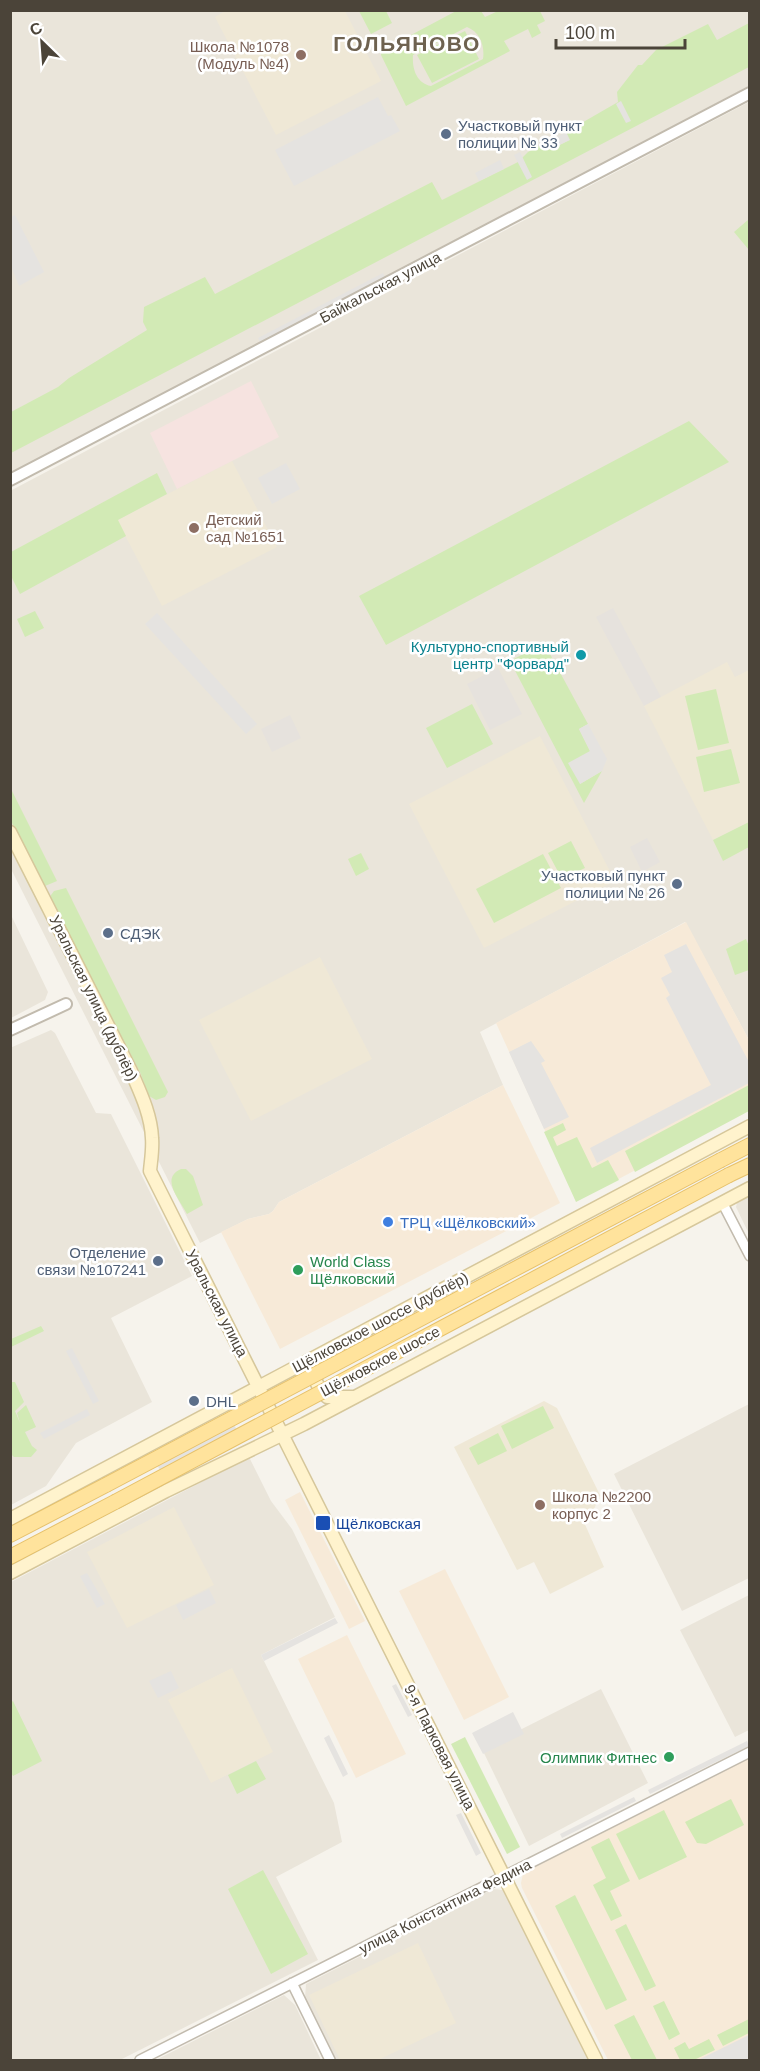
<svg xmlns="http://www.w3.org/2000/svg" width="760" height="2071" viewBox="0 0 760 2071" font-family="Helvetica,sans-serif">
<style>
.residential{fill:#eae5da}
.commercial{fill:#f7ead8}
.industrial{fill:#e6e2dd}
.education{fill:#efe8d6}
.medical{fill:#f6e3e0}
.green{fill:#d2eab5;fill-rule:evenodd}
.parking{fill:#e5e3e0}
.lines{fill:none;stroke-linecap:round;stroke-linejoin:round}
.minor-casing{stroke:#c2bbae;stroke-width:12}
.tertiary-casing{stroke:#c2bbae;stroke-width:14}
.secondary-casing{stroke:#d6c79b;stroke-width:15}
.primary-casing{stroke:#e6c16a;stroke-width:16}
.minor{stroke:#fff;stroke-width:9}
.tertiary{stroke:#fff;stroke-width:10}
.secondary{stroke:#fff3cd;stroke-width:12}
.primary{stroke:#ffe39c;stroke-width:14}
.primary-bridge-casing{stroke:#e6c16a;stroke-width:16;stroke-linecap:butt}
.primary-bridge{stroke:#ffe39c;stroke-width:14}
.education-dot{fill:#8d6e63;stroke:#fff;stroke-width:2}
.service-dot{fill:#5c6f8a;stroke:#fff;stroke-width:2}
.culture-dot{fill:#0f9aa8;stroke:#fff;stroke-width:2}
.shop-dot{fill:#3f7fe0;stroke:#fff;stroke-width:2}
.leisure-dot{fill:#2e9e5b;stroke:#fff;stroke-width:2}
.transit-dot{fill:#1a4fb4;stroke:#fff;stroke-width:2}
.labels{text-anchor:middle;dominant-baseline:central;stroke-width:5;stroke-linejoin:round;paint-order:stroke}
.education-label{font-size:15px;fill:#785e54;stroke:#fff;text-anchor:start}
.service-label{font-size:15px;fill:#4e5e75;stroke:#fff;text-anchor:start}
.street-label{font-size:15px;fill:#4b4439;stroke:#fff}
.culture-label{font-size:15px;fill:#0d838f;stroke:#fff;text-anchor:end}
.shop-label{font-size:15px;fill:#366cbe;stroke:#fff;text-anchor:start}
.leisure-label{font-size:15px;fill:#27864d;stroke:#fff;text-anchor:start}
.transit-label{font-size:15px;fill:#164399;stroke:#fff;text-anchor:start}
.district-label{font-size:21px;font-weight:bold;letter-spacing:1.5px;fill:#6e6250;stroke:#fff}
</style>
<rect width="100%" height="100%" fill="#f6f3ec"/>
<path class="residential" d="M11,11H749V86L11,473Z
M749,102V1040L685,922L480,1032L503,1085L279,1202L273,1211L269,1214L248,1219L200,1243L11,869L10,491Z
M11,915L48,992L45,1000L11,1018Z
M51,1030L55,1033L96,1113L111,1114L192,1276L111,1318L152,1402L76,1443L46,1486L11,1505L10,1048Z
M749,1194V1234L736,1207L738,1199Z
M749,1404V1578L682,1611L614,1474Z
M249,1457L271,1501L292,1529L335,1617L261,1655L334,1803L342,1842L276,1877L318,1960L120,2060H11V1582Z
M749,1595V1730L735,1737L680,1630Z
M601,1689L648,1783L529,1846L482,1749Z
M493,1889L503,1890L588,2060H336L305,1998L306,1984Z
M284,1995L295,2005L321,2060H156Z"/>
<path class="commercial" d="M686,922L749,1040V1110L577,1201L496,1023Z
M503,1085L560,1203L280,1349L221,1232L248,1219L269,1214L273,1211L279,1202Z
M300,1492L365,1621L349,1629L285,1500Z
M445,1569L509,1697L464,1720L399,1591Z
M347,1635L406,1754L356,1778L298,1659Z
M749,1758V2060H608L522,1888L521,1883L523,1874L531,1869Z"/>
<path class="industrial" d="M613,608L661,697L644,706L596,617Z
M498,668L522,714L490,730L467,684Z
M290,715L301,738L272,752L261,729Z
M647,838L660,862L642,872L630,847Z"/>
<path class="education" d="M227,10L345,11L381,81L276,135L215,17Z
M232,461L277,547L162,606L117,520Z
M727,662L735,677L749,670V822L713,840L644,706Z
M540,736L615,881L484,948L409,804Z
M320,957L372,1059L251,1121L199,1020Z
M544,1401L557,1408L600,1495L592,1514L583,1520L604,1567L550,1594L534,1562L517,1570L454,1447Z
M174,1507L214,1585L127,1628L87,1552Z
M232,1668L273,1752L211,1783L168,1700Z
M418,1943L456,2023L378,2060H340L309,1995Z"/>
<path class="medical" d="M251,381L279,437L177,489L150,433Z"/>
<path class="green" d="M458,10L481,11L485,17L498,11H540L545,21L537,25L541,33L532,38L528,29L504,41L510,51L406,106L381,55V51ZM467,27C480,32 485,46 483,59L431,86C416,83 412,68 413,55Z
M359,11H386L392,23L371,34Z
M749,23V67L11,453V412L58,387L69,378L147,330L143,322L144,307L205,277L215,294L432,182L442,200L518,162L528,152L547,142L552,149L569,140L566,132L618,102L617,92L638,65H642L656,50L708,24L717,40Z
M465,31L479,59L432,83L417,55Z
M749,219V250L734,232Z
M689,421L729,462L386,645L359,596Z
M157,473L167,494L118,520L126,536L20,594L11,576V552Z
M35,611L44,628L25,637L17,619Z
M544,643L588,724L579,729L590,751L580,784L602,771L584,803L510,661Z
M716,689L729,743L698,750L685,696Z
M472,704L493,744L447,768L426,728Z
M731,749L740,783L704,792L696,757Z
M10,787L57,881L45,886L41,882L11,821Z
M749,822V847L723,861L713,840Z
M571,841L585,868L562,879L548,853Z
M361,853L369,869L356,876L348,859Z
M543,854L561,888L494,923L476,889Z
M66,888L168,1092L165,1097L156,1100L149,1096L140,1072L51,902V895L54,891Z
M746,939L749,946V970L735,975L726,949Z
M749,1085V1111L635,1172L625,1151Z
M563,1123L566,1130L553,1137L557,1146L577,1137L592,1168L608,1160L619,1180L576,1202L544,1132Z
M181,1169H186L193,1176L203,1205L187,1214C179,1199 160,1178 181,1169Z
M41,1326L44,1331L11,1347V1339Z
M11,1382H15L24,1402L15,1411L20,1423L17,1413L26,1405L36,1427L25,1432L32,1446L37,1450L31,1457H14L11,1454Z
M543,1406L554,1428L512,1449L501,1426Z
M498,1433L507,1451L478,1465L469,1448Z
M13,1701L42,1761L13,1776L10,1771V1703Z
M465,1737L520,1847L507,1854L451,1744Z
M256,1761L266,1779L237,1794L228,1775Z
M731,1799L744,1825L706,1844L697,1843L685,1822Z
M664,1810L687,1857L639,1880L616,1834Z
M609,1838L630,1881L610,1891L622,1916L611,1921L593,1885L606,1878L591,1847Z
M263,1870L308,1954L271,1974L228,1889Z
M575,1895L627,2000L606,2010L555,1906Z
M626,1924L656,1986L645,1991L615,1930Z
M664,2001L680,2034L669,2040L653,2006Z
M634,2015L657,2060H632L614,2025Z
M749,2019V2033L723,2046L717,2035Z
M709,2039L715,2050L694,2060H680L674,2048L685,2042L689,2049Z"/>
<path class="parking" d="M378,97L388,116L391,115L400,131L294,186L275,150Z
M621,101L631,121L626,123L616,104Z
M566,132L570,140L551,149L547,142Z
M520,152L532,177L527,180L514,155Z
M500,160L504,169L479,181L475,173Z
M15,215L44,272L19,286L11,266V217Z
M383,273L385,277L260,342L258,338Z
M286,463L300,489L272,504L258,478Z
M157,613L257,724L246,734L145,624Z
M588,724L607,759L602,771L580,784L568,763L590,751L579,729Z
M686,944L749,1062V1083L597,1163L590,1148L711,1085L666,998L670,995L661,978L672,972L664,955Z
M531,1041L545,1061L541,1063L569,1117L544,1129L509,1052Z
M72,1348L99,1401L93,1404L66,1351Z
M87,1409L90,1415L44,1439L40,1433Z
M231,1419L240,1436L163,1476L154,1459Z
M87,1573L105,1604L97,1608L80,1576Z
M209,1589L216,1603L183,1620L176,1605Z
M335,1618L338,1623L264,1661L261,1655Z
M171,1671L179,1688L158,1698L149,1681Z
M396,1684L412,1715L408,1717L392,1686Z
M513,1712L524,1734L483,1754L472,1733Z
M329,1735L348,1774L343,1777L324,1738Z
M747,1741L749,1746L650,1794L648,1790Z
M634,1797L636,1801L562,1838L560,1834Z
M461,1813L481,1853L476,1856L456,1815Z
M749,2035V2060H698Z"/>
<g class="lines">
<g class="minor-casing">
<path id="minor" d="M722,1202L750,1256
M292,1983L330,2060
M140,2060L750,1752"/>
</g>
<g class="tertiary-casing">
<path id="tertiary" d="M10,480L750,93
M10,1030L66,1004"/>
</g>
<g class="secondary-casing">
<path id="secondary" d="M10,832L131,1071C140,1092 151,1114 152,1138C153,1149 151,1160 150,1171L596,2060
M317,1366C312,1379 318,1388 327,1397H353
M10,1519L750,1126
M10,1573L166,1491L304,1424L750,1188"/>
</g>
<g class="primary-casing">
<path id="primary" d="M721,1160L750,1145
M729,1175L750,1165
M10,1535L106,1485
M10,1557L115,1502"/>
</g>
<use href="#minor" class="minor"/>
<use href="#tertiary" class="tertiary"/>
<use href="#secondary" class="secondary"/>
<use href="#primary" class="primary"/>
<g class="primary-bridge-casing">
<path id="primary-bridge" d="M106,1485L721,1160
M115,1502L729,1175"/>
</g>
<use href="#primary-bridge" class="primary-bridge"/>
</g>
<g class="education-dot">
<circle cx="301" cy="55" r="6"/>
<circle cx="194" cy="528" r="6"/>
<circle cx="540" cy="1505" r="6"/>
</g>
<g class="service-dot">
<circle cx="446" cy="134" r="6"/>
<circle cx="677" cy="884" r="6"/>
<circle cx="108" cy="933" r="6"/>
<circle cx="158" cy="1261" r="6"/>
<circle cx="194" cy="1401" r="6"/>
</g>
<circle class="culture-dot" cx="581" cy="655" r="6"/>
<circle class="shop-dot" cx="388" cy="1222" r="6"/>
<g class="leisure-dot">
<circle cx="298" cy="1270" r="6"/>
<circle cx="669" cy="1757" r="6"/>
</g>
<rect class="transit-dot" x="315" y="1515" width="16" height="16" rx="3"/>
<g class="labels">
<g class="education-label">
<text x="289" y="46" text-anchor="end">Школа №1078<tspan x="289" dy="17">(Модуль №4)</tspan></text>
<text x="206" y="519">Детский<tspan x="206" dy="17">сад №1651</tspan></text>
<text x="552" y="1496">Школа №2200<tspan x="552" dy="17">корпус 2</tspan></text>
</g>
<g class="service-label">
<text x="458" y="125">Участковый пункт<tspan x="458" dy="17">полиции № 33</tspan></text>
<text x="665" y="875" text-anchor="end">Участковый пункт<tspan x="665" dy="17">полиции № 26</tspan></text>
<text x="120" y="933">СДЭК</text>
<text x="146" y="1252" text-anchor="end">Отделение<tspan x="146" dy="17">связи №107241</tspan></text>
<text x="206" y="1401">DHL</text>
</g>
<g class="street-label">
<text transform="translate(380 287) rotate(-28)">Байкальская улица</text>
<text transform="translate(94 998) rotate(64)">Уральская улица (дублёр)</text>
<text transform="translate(217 1303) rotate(63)">Уральская улица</text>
<text transform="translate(380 1322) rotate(-28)">Щёлковское шоссе (дублёр)</text>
<text transform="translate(380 1361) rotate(-28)">Щёлковское шоссе</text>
<text transform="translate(440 1747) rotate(63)">9-я Парковая улица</text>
<text transform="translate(445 1906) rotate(-27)">улица Константина Федина</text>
</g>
<g class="culture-label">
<text x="569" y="646">Культурно-спортивный<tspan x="569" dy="17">центр "Форвард"</tspan></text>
</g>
<g class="shop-label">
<text x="400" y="1222">ТРЦ «Щёлковский»</text>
</g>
<g class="leisure-label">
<text x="310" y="1261">World Class<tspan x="310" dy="17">Щёлковский</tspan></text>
<text x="657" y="1757" text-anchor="end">Олимпик Фитнес</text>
</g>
<g class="transit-label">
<text x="336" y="1523">Щёлковская</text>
</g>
<g class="district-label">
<text x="407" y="43">ГОЛЬЯНОВО</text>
</g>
</g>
<rect width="760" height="2071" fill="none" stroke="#4b4439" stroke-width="24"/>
<g transform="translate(42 42) rotate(335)" stroke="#ffffff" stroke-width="4.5" paint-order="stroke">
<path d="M0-4.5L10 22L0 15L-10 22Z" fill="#4b4439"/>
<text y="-9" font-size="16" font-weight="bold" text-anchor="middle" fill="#4b4439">С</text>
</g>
<path d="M556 39v9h129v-9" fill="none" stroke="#4b4439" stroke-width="3"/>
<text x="565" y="39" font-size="18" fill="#4b4439" stroke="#ffffff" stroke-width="4.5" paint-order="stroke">100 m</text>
</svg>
